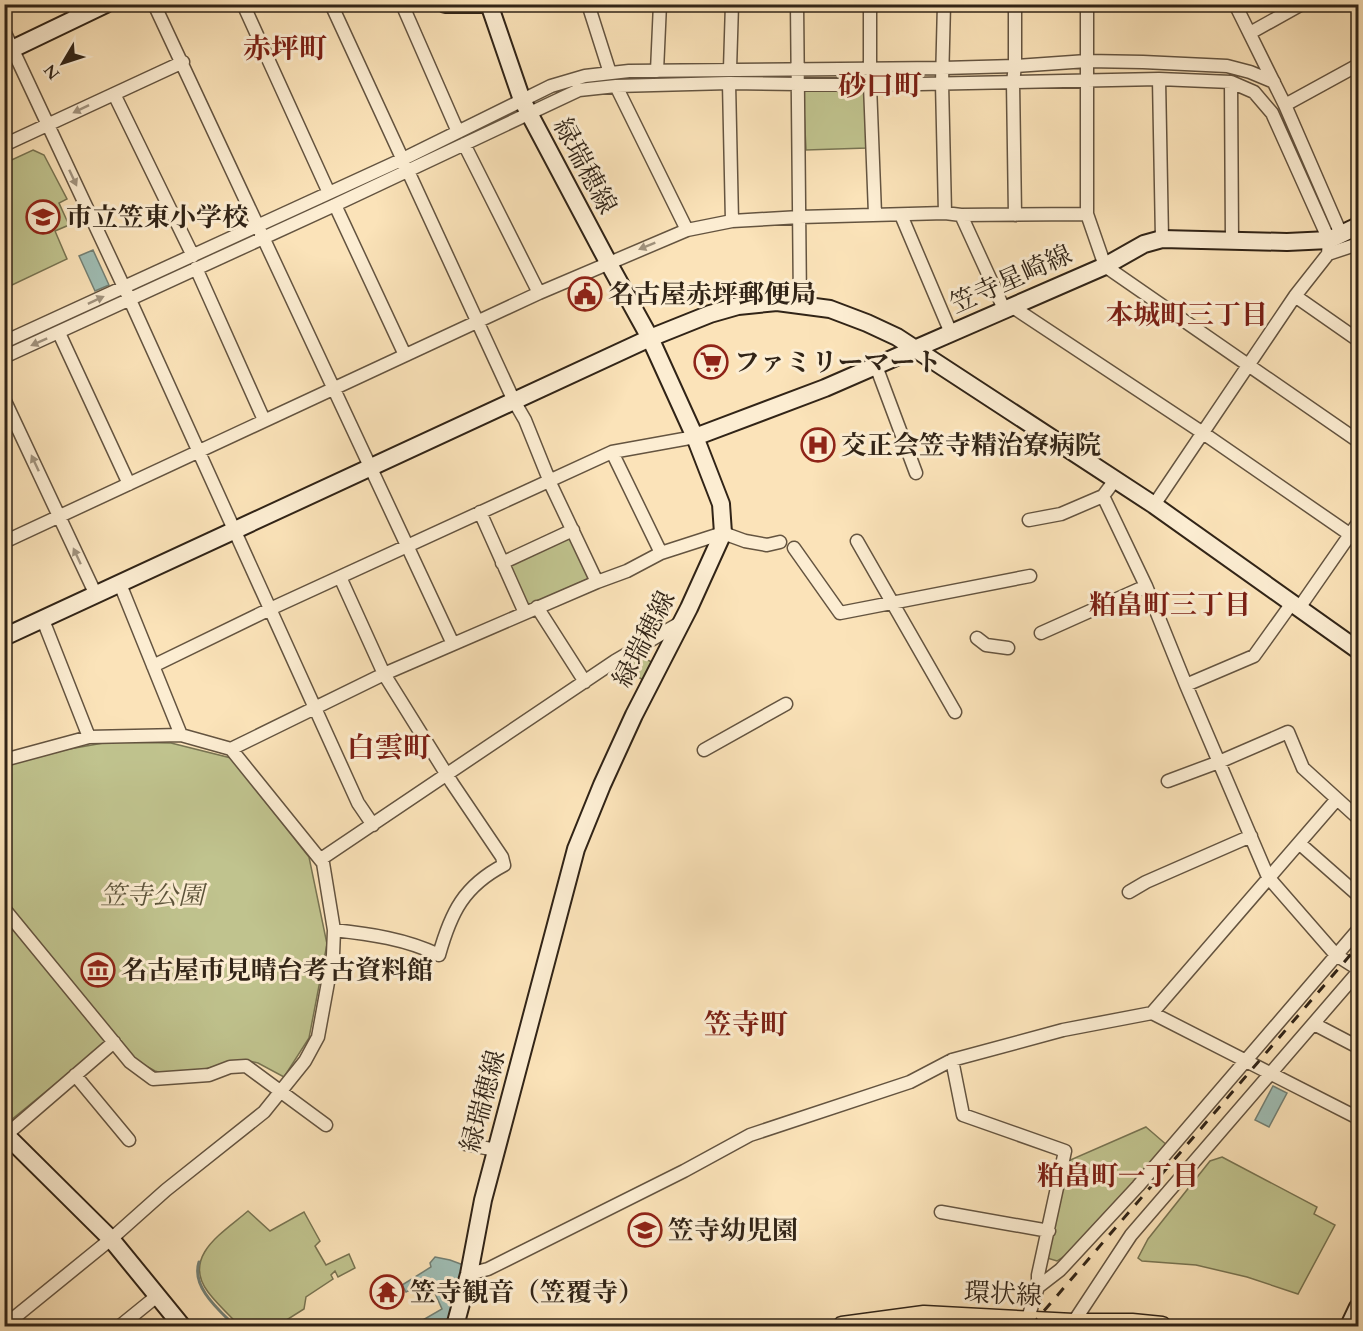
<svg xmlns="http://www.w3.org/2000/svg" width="1363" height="1331" viewBox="0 0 1363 1331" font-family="Cardo,'Noto Serif JP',serif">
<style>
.green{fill:#c0c38e;stroke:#787452;stroke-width:1.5}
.water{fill:#9fbdb4;stroke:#738075;stroke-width:1.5}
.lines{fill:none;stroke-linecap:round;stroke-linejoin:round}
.stream{stroke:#738075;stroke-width:3}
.street-casing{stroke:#645440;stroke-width:15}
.secondary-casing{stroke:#312417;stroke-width:20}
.primary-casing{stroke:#312417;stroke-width:21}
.street{stroke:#fcedd2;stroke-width:12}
.secondary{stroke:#fcedd2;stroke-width:16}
.primary{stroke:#fbe3b9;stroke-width:18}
.rail{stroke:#312417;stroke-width:3;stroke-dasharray:10 10;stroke-linecap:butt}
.oneway{fill:#a1937e}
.labels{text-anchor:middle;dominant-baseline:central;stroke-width:6;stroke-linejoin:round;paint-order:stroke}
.street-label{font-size:26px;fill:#312417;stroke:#fcedd2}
.poi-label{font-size:26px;font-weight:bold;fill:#312417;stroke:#fcedd2;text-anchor:start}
.park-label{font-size:26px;font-style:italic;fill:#5c543b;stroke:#fcedd2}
.neighbourhood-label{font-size:27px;font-weight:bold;fill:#7a1f14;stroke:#fcedd2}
.quarter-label{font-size:28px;font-weight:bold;fill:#7a1f14;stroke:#fcedd2}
</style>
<rect width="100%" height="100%" fill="#fbe3b9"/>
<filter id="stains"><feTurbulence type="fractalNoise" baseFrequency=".00333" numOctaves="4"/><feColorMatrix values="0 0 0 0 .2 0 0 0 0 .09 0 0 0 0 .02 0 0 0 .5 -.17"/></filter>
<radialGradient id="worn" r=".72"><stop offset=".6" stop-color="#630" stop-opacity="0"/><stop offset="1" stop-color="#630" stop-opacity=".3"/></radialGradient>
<path class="green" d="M803,89H866L867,148L806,150Z
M33,150L44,155L67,199L59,203L69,225L55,231L67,259L10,286L5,274V163Z
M570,535L590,578L525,607L505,564Z
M638,654L653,663L643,680L619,665Z
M109,742L171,743L231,758L309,857L327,944L309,1038L284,1077L258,1063L245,1060L172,1076L155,1071L137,1061L114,1036L11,1120L5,1119V766L58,751Z
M1146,1127L1168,1146L1066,1255L1057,1261L1047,1258L1068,1161Z
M1222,1157L1317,1207L1314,1214L1335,1225L1298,1294L1247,1277L1196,1265L1142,1261L1138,1258L1148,1239L1210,1161Z
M248,1211L270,1231L304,1212L320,1241L315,1246L326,1265L349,1254L355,1268L338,1277L335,1271L331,1275L333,1279L306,1297L304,1309L280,1324L279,1326H240C229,1315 217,1304 208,1292C181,1256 224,1232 248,1211Z"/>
<path class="water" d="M93,250L109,285L95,291L79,256Z
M1273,1086L1287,1093L1269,1127L1255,1120Z
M435,1257L450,1260L466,1266L461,1279L453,1284L454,1291L457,1294L446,1326H418L416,1324L442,1309L429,1280L406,1292L402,1285L431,1267L430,1263Z"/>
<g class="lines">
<path class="stream" d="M199,1262C191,1287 219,1310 235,1326"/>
<g class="street-casing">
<path id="street" d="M72,4L78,17
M154,4L453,644
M243,4L329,193
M331,4L514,401L525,420L552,487L597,582
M402,4L458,132
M588,4L610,73
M797,4L800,304
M870,4V85L875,214
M944,4L942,83L945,213
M1015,4V66L1013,82L1015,215
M1087,4V214L1105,266L1358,441
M1235,4L1285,105L1341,234
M4,31L130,300L358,803L373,825
M1250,33L1302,4
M730,69L732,4
M657,71L660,4
M1159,79L1162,239
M1231,82L1232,242
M729,83L732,221
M616,86L687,230
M114,94L193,256
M1285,105L1358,65
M464,144L539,293
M4,145L183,62
M335,205L405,355
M901,215L951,333
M961,215L1004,309
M196,268L264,420
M1295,296L1358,340
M1011,306L1203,433L1358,540
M59,333L129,484
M4,342L401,160L551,86L585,76L629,71L943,68L1015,66L1087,61L1143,62L1227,66L1250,72L1274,82
M4,357L335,205L579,90L616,86L729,83L870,85L1159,79L1231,82L1254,92L1272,113L1329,240L1328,254
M876,366L916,473
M4,399L96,595
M612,452L661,553
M1103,496L1146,586L1186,685L1268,877L1336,955L1358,969
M1154,505L1295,296L1328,254L1358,244
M480,512L525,613
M1029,520L1061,514L1103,496L1115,480
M857,541L955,712
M4,542L539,293L687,230L732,221L800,217L945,213L961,215L1087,214
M794,548L840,613L1030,576
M502,563L573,530
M120,584L181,735
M537,607L585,682
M1299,608L1358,523
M43,620L89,737
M1041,633L1146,586
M977,638L986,645L1008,648
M153,666L270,609L612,452L695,437
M1186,685L1254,656L1292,603
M704,750L786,704
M4,760L89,737L181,735L231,749L384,674L597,582L627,571L661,553L723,533L745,541L767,545L780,542
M1168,781L1219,762L1288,732L1303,768L1358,818
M1299,843L1358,895
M321,859L615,661L680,623
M1129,892L1146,882L1251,836
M6,911L130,1062L153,1079L209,1075L230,1067L246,1066L326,1125
M334,930C370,934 406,939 439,955C451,912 464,886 504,865L502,857L452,783L384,674L340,577
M1152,1013L1337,799
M1314,1024L1358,1047
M952,1060L963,1115L1065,1151L1038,1275V1287L1027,1321
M75,1075L129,1140
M6,1135L114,1042
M465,1144L496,1150
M941,1212L1049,1231
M469,1274L488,1269L684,1171L750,1135L910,1082L952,1060L1063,1030L1152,1013L1358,1118
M1038,1287L1060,1270L1138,1186L1358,930
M4,1326L111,1239L166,1190L264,1112L305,1061L318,1037L333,955L334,930L323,863L231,749
M120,1326L157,1296
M1071,1326L1131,1235L1358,972"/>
</g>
<g class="secondary-casing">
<path id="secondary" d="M445,4H486
M4,53L106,4
M695,437L825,388L1105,266L1144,244L1162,239L1287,242L1329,240L1358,226
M4,637L650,338L710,314L738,306L777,302L830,309L867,323L897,337L1154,505L1358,650
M4,1133L111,1239L182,1326
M455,1326L469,1274L483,1200L576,849L602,785L634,715L689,608L723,533L721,504L695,437L650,338L608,262L522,100L489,4
M1349,1326L1358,1307"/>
</g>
<g class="primary-casing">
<path id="primary" d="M842,1326L924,1315L1073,1323H1132L1162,1326"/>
</g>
<use href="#street" class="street"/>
<use href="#secondary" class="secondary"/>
<use href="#primary" class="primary"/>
<path class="rail" d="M1031,1326L1358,946"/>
</g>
<defs><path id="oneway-solid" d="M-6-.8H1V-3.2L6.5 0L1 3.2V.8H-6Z" transform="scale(1.5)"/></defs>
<g class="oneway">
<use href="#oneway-solid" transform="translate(81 109) rotate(154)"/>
<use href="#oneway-solid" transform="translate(73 178) rotate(65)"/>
<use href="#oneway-solid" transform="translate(647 246) rotate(158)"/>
<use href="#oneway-solid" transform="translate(96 300) rotate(-25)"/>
<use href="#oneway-solid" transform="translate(39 342) rotate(156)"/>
<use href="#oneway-solid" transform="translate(35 463) rotate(-115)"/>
<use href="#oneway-solid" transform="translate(77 556) rotate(-115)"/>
</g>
<defs>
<g id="school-ring" transform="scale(1.725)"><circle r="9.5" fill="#fcedd2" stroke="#8f2418" stroke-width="1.5"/><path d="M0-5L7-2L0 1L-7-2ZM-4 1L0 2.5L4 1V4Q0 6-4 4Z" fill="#8f2418"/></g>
<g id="civic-ring" transform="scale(1.725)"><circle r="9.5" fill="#fcedd2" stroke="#8f2418" stroke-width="1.5"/><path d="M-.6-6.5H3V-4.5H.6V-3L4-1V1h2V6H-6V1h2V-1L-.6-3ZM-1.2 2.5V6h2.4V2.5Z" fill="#8f2418"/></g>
<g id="supermarket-ring" transform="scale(1.725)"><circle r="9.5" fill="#fcedd2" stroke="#8f2418" stroke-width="1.5"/><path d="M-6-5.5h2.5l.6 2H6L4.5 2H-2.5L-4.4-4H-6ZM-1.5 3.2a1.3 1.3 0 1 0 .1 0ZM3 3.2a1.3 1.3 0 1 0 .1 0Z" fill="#8f2418"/></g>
<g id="hospital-ring" transform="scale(1.725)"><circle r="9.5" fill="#fcedd2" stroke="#8f2418" stroke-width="1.5"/><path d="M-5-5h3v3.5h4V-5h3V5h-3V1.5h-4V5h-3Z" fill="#8f2418"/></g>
<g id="museum-ring" transform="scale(1.725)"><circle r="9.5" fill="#fcedd2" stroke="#8f2418" stroke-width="1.5"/><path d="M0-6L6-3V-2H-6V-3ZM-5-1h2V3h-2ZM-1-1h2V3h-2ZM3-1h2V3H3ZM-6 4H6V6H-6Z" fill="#8f2418"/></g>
<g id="temple-ring" transform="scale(1.725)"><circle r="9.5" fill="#fcedd2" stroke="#8f2418" stroke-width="1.5"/><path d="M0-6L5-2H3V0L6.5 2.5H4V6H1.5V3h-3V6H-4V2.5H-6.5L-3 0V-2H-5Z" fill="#8f2418"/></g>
</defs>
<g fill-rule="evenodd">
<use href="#school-ring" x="43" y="217"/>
<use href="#civic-ring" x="585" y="294"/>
<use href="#supermarket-ring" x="711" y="362"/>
<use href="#hospital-ring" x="818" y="445"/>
<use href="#museum-ring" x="98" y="970"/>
<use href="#school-ring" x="645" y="1230"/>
<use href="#temple-ring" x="387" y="1292"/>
</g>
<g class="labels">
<g class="street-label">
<text transform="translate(585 166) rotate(62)">緑瑞穂線</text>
<text transform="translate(1011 279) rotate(-24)">笠寺星崎線</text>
<text transform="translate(644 639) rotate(-63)">緑瑞穂線</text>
<text transform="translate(483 1101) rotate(-75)">緑瑞穂線</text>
<text transform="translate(1003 1294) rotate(3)">環状線</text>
</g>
<g class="poi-label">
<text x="66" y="217">市立笠東小学校</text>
<text x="608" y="294">名古屋赤坪郵便局</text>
<text x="734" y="362">ファミリーマート</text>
<text x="841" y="445">交正会笠寺精治寮病院</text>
<text x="121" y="970">名古屋市見晴台考古資料館</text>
<text x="668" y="1230">笠寺幼児園</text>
<text x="410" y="1292">笠寺観音（笠覆寺）</text>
</g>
<g class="park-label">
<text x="152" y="895">笠寺公園</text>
</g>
<g class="neighbourhood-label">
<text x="1187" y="315">本城町三丁目</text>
<text x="1170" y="605">粕畠町三丁目</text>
<text x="1118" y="1176">粕畠町一丁目</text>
</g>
<g class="quarter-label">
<text x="285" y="49">赤坪町</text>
<text x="880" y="86">砂口町</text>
<text x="389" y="748">白雲町</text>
<text x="746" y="1025">笠寺町</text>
</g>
</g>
<rect width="1363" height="1331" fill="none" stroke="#fbe3b9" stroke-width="24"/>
<rect x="6" y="6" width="1351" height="1319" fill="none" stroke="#312417" stroke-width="3"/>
<rect x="12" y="12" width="1339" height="1307" fill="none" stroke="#312417" stroke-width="1.5"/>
<g transform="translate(63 63) rotate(231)" stroke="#fcedd2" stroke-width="4.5" paint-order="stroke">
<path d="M0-4.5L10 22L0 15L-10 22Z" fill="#312417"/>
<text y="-9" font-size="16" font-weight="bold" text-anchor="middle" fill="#312417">N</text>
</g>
<rect width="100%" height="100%" filter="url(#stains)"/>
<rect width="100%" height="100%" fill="url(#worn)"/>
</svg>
